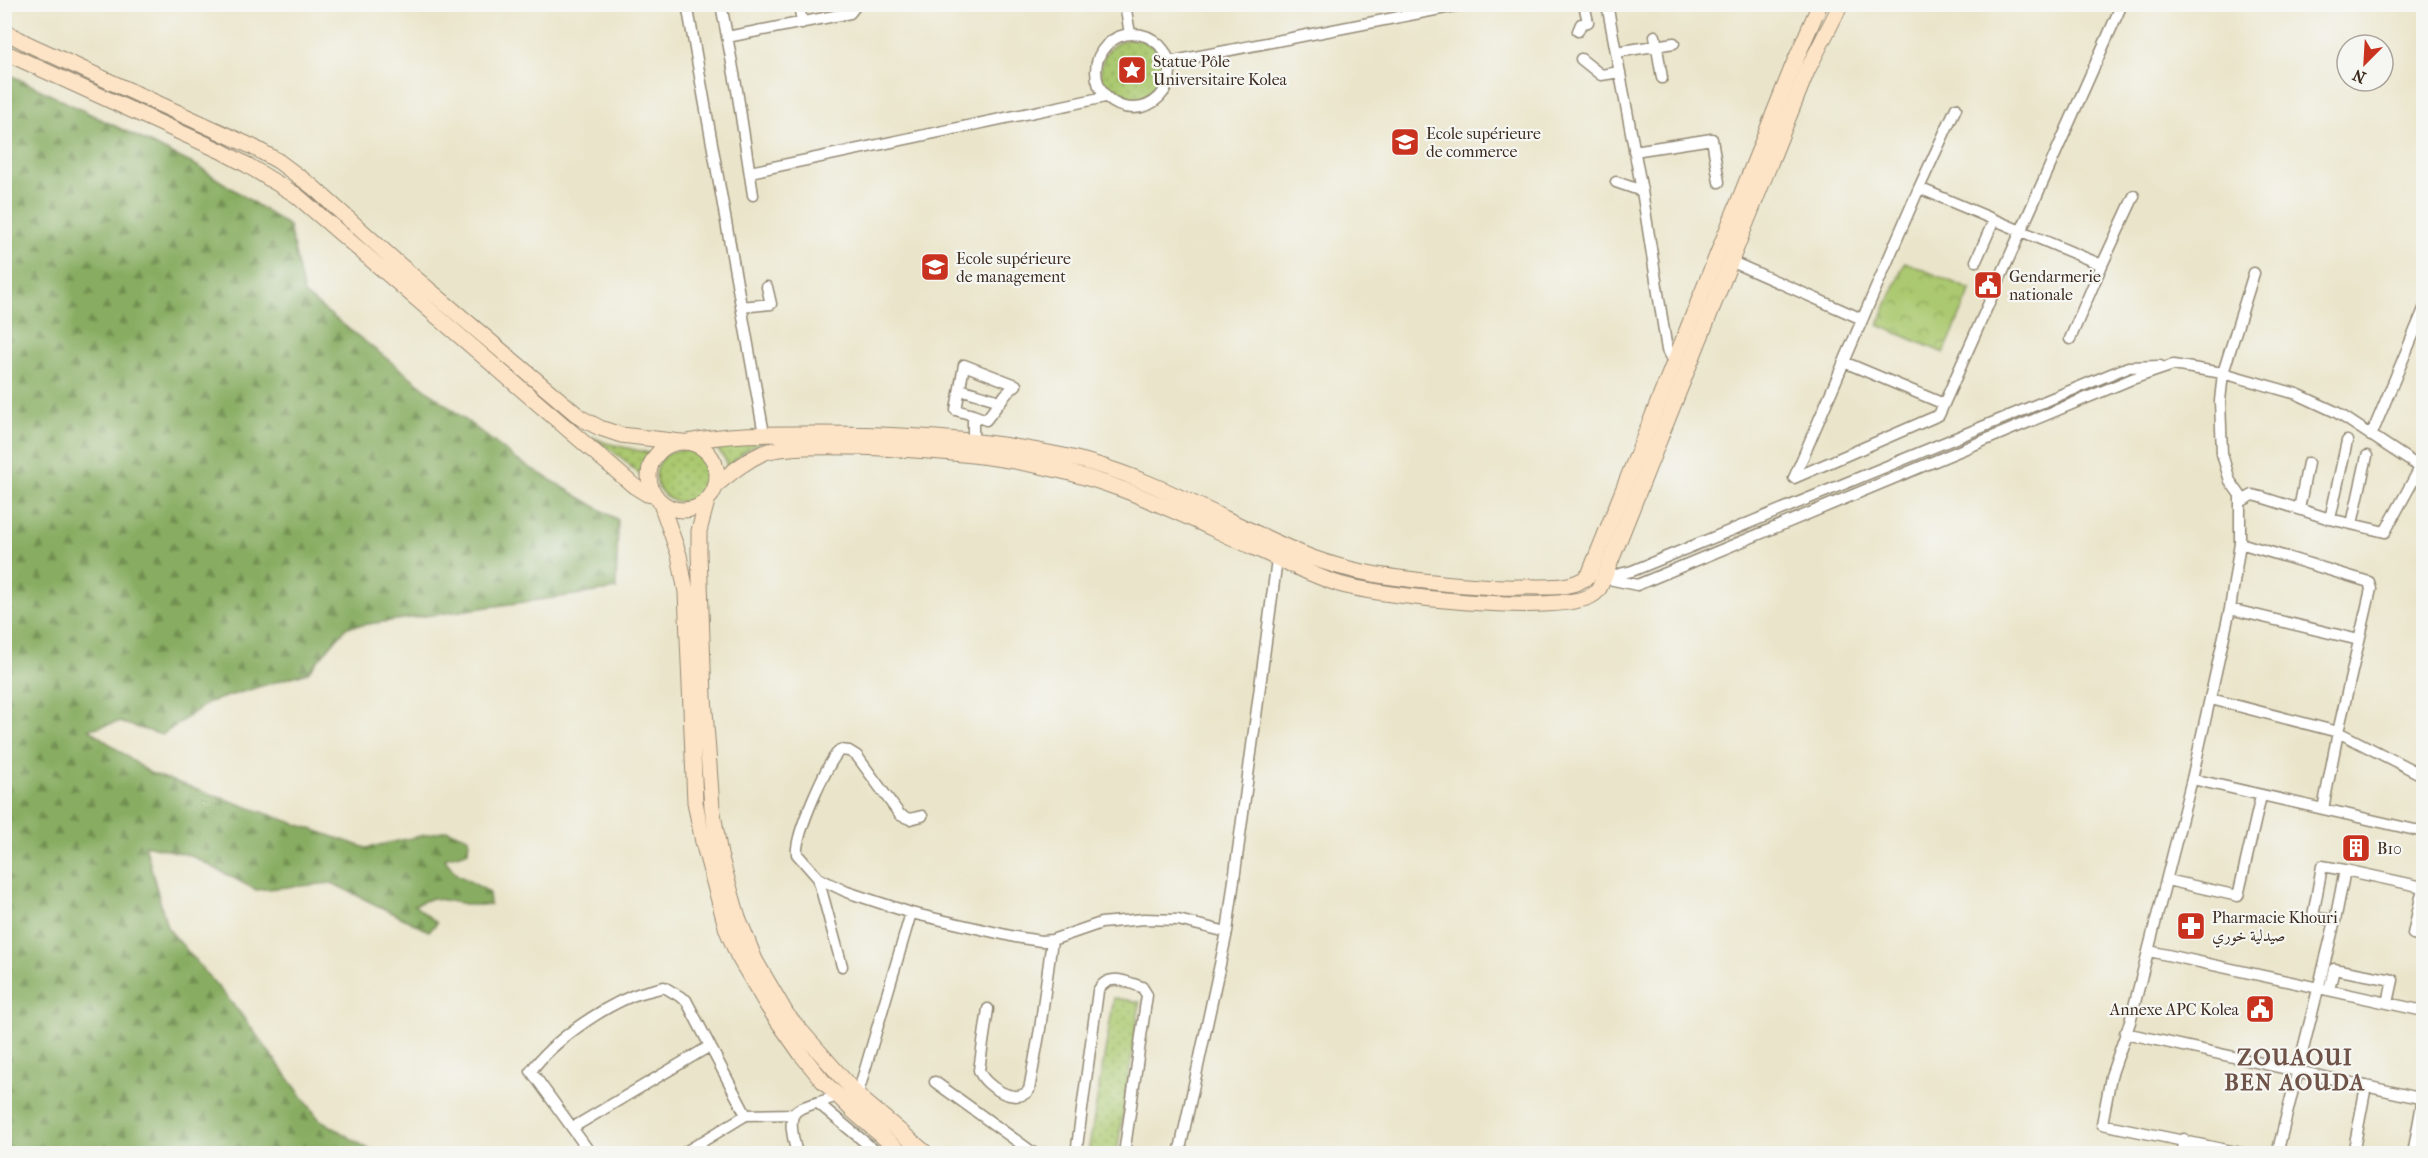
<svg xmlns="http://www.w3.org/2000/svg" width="2428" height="1158" viewBox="0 0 2428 1158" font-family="'IM FELL French Canon',Amiri,serif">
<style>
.grass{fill:url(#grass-dots);stroke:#737a47;stroke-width:1.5}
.forest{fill:url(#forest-firs);stroke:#626c40;stroke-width:1.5}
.park{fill:url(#park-crowns);stroke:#737a47;stroke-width:1.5}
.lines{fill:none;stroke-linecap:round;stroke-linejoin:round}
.street-casing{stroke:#928874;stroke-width:13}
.secondary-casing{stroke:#928874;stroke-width:17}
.street{stroke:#fff;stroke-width:10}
.secondary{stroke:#fee4c6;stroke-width:15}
.labels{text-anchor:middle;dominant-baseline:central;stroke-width:4.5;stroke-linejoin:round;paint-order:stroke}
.poi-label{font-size:16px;fill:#3b2a1e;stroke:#f6f6f2;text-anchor:start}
.district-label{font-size:22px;font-weight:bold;letter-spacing:1.5px;fill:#6f5348;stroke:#f6f6f2}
</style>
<defs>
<pattern id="grass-dots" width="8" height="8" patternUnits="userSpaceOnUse" patternTransform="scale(1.5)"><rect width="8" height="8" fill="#abc970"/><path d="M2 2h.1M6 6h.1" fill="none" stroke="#8ca35b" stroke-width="1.8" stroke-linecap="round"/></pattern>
<pattern id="forest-firs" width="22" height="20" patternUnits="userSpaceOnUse" patternTransform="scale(1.5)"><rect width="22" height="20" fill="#88ad62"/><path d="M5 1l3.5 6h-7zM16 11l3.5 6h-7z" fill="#708d50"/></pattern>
<pattern id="park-crowns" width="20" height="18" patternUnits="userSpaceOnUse" patternTransform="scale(1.5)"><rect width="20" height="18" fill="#abc970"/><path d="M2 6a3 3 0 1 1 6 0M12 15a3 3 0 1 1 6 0" fill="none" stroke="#8ca35b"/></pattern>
</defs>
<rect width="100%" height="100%" fill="#f6f6f2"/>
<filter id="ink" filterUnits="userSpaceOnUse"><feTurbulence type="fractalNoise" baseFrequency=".0167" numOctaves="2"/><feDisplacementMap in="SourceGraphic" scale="12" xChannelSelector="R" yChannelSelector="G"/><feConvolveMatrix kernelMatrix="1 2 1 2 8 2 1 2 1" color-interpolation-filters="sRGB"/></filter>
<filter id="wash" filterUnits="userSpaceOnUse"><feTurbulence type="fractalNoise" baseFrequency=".008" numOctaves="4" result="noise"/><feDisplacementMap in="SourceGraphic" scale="24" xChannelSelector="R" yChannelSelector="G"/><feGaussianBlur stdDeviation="1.35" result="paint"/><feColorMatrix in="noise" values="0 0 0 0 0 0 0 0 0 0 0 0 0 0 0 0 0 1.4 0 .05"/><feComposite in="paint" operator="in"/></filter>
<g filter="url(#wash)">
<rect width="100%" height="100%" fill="#eae5ca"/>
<path class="grass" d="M1101 71a32 32 0 1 1 64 0a32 32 0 1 1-64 0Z
M592,437L606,443L653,454L644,469L643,478L622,458Z
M763,441L744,452L727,468L725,459L715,446Z
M656 476a26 26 0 1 1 52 0a26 26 0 1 1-52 0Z
M1114,998L1140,1002L1117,1153H1088Z"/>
<path class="forest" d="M4,72L199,167L289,226L304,294L517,460L618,520L616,589L347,627L308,672L209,702L162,735L119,722L89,729L150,773L366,848L447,830L469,838L468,852L444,858L456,874L489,892L490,905H471L432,898L414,905L437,923L429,931L332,883L256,890L190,855L145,845L167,927L240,1013L319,1119L375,1153H5Z"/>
<path class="park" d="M1905,262L1971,290L1944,353L1878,325Z"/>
</g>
<g filter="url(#ink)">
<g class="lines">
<g class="street-casing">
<path id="street" d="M687,4L764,434
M721,4L737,90L753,195
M799,4L802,23
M1125,4L1130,34
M1607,4L1642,191L1667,350L1675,366
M2122,4L2021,231L2102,265L2134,196
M1578,31L1581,24L1588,22L1584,4
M1096 71a37 37 0 1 1 74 0a37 37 0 1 1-74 0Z
M1655,36L1662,78
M727,37L850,13L857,4
M1616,52L1674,43
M1581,59L1601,75L1620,72
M1169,62L1466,4
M1634,151L1712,139L1719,182
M750,172L1105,97
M1616,182L1642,191
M1919,188L2021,231L1939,415L1794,478Z
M1919,188L1956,108
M1730,261L1862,319
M1976,261L1994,220
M741,307L771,304L767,287
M2070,339L2102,265
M1844,362L1944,404
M960,389L1000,401
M973,415L956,410L964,365L1016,385L1006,394L986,420L973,415V441
M2371,436L2424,309
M2240,502L2253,495L2261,497L2330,519L2385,532L2420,468
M2299,509L2308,463
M2330,519L2347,441
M2352,524L2367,456
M2240,543L2369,582L2371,589L2338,732L2323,809
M1607,577L1632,571L2128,367L2160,366
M1604,578L1637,585L2132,379L2173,365L2223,373L2297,394L2336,412L2424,470
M2230,609L2359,640
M2211,699L2338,732L2424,776
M2192,779L2424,832
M922,816L910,819L900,815L857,756L849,751L840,750C827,762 794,837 797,854L818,878L847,892L911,913L1015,937L1041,941L1052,940L1101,923L1144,919L1178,920L1227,932
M818,878L842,966
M2167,880L2238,896L2261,796
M2424,883L2413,934L2424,936
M2335,921L2313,916L2322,866L2345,870
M2149,951L2424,1011
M2329,990L2334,969L2393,980L2388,1003
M988,1009L979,1070C984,1086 1016,1106 1029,1090L1040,1029L1052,940
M2125,1033L2424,1099
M935,1082L1035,1154
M856,1100L911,913
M818,1103L879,1154
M572,1128L710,1046
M591,1154L531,1071C552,1042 598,1010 632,996C642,992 653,990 664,987L686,1000L746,1115
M682,1154L746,1115L793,1114
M797,1154C783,1101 796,1112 837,1096
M1076,1154L1098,991C1108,972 1126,982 1142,987L1147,995L1124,1154
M1179,1154L1227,932L1278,552
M2181,1154L2184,1139
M2246,1154L2102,1124L2111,1076L2130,1022L2192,779L2230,609L2240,543V495L2230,481L2222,454L2220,401L2223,373L2254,273
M2277,1154L2335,921L2345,870L2423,887
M2353,1154L2366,1086
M2413,1154L2423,1098"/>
</g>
<g class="secondary-casing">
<path id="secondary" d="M4,31L28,44L253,147L278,161L313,187L401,266L581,418L600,428L621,435L681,442
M4,52L221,151L247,165L296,195L634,486L647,494L656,496
M687,442C729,433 771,434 813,434C897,434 982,438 1064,456C1152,475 1227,524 1310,557C1353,573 1388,577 1433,582C1463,585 1492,588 1522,587C1543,586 1572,591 1589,575L1792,68L1820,4
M649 476a34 34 0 1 1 68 0a34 34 0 1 1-68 0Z
M716,485C731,473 745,461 763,453C785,444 853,447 880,448C963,452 1045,460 1124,490C1169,507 1213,529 1257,549C1284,561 1311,575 1339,584C1383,597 1553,615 1591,596C1599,592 1600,586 1604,578L1807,71L1841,4
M660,501L679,555L686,592L695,802L703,842L727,930L738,956L768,1007L801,1054L822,1080L853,1111L903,1154
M707,501L699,531V552L704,697L712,807L720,855L738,917L755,960L787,1015L858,1096L927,1154"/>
</g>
<use href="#street" class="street"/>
<use href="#secondary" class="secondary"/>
</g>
</g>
<defs>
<g id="sight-square" transform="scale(1.5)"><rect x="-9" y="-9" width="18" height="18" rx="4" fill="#c8321e" stroke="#f6f6f2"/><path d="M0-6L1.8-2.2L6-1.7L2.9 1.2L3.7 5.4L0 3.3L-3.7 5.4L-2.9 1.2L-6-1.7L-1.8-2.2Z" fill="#fff"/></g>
<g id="university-square" transform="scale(1.5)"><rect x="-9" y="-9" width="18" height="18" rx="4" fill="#c8321e" stroke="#f6f6f2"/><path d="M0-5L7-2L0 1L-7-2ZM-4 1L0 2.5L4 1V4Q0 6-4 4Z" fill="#fff"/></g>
<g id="civic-square" transform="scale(1.5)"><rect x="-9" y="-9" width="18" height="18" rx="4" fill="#c8321e" stroke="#f6f6f2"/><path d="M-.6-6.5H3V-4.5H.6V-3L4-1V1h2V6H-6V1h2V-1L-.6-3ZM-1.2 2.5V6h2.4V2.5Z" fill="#fff"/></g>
<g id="building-square" transform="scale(1.5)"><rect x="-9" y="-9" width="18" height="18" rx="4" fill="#c8321e" stroke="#f6f6f2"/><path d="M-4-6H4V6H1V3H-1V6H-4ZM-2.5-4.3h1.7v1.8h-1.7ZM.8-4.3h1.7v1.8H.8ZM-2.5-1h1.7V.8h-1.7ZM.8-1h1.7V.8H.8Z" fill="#fff"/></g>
<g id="pharmacy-square" transform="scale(1.5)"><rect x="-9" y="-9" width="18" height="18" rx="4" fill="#c8321e" stroke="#f6f6f2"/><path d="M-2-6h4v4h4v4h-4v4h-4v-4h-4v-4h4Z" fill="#fff"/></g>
</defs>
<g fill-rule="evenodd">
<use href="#sight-square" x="1132" y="70"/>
<use href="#university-square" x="1405" y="142"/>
<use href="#university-square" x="935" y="267"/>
<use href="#civic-square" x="1988" y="285"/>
<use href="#building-square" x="2356" y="848"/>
<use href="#pharmacy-square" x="2191" y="926"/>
<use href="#civic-square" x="2260" y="1009"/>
</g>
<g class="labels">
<g class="poi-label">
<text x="1153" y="61">Statue Pôle<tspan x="1153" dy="18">Universitaire Kolea</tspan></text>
<text x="1426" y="133">Ecole supérieure<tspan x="1426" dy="18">de commerce</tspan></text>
<text x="956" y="258">Ecole supérieure<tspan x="956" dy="18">de management</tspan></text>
<text x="2009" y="276">Gendarmerie<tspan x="2009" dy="18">nationale</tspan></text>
<text x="2377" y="848">B10</text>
<text x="2212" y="917">Pharmacie Khouri<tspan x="2212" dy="18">صيدلية خوري</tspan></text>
<text x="2239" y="1009" text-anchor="end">Annexe APC Kolea</text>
</g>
<g class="district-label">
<text x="2295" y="1058">ZOUAOUI<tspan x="2295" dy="25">BEN AOUDA</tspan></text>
</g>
</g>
<rect width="2428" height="1158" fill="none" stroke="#f6f6f2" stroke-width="24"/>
<g transform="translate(2365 63) rotate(204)"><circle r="28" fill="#f6f6f2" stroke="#aba49d" stroke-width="1.5"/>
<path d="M0-4.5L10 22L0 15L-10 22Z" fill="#c8321e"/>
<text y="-9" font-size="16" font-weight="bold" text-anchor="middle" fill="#3b2a1e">N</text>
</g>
</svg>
